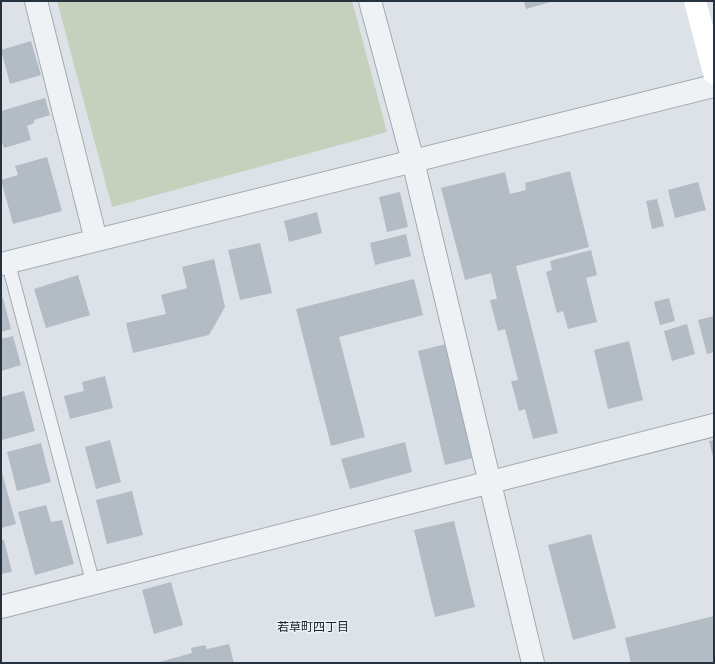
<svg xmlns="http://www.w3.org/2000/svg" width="715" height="664" viewBox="0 0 715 664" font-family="Roboto,'Noto Sans JP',sans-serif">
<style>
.green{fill:#c6d1bd}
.building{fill:#b3bcc4}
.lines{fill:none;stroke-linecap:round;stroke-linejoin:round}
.lane-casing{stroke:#a2aab1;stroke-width:15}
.street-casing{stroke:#a2aab1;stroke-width:24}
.lane{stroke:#eff2f5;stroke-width:13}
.street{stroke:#eff2f5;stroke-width:22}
.secondary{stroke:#fff;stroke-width:22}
.labels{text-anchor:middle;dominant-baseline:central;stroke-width:3;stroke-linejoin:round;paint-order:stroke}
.neighbourhood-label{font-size:12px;fill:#18232e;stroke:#ebf1f4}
</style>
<rect width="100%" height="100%" fill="#dce2e7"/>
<path class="green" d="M57,1H352L387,132L112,207Z"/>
<path class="building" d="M524,1H554L526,9Z
M31,41L41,75L10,84L1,50Z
M45,98L50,115L34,120V123L27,126L31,140L4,148L1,139V111Z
M47,157L62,211L13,224L1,180L18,175L15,166Z
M570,171L589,247L516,266L558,433L533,439L525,409L519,411L511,381L518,380L505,329L498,331L490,300L497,299L491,273L465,280L441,188L505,172L510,194L526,190L525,183Z
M698,182L706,210L675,218L668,190Z
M400,192L408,227L387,232L379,197Z
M657,199L664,226L652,229L646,201Z
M317,212L322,233L289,242L284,221Z
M406,234L411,256L375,265L370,243Z
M260,243L272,293L240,300L228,250Z
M591,250L597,275L586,278L597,322L568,329L563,311L557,313L546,272L552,270L550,261Z
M214,259L225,307L209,335L133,353L126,323L166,314L161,295L187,288L182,267Z
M78,275L90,315L46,328L34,289Z
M414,279L423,315L339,337L365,437L331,446L296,309Z
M1,298H3L11,329L1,332Z
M669,298L675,321L660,325L654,302Z
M714,316V352L707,354L698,320Z
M687,324L695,354L672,361L664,331Z
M13,336L21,365L1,371V339Z
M629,341L643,400L608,409L594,350Z
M446,344L473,458L445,465L418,351Z
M105,376L113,408L70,419L64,396L84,391L82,382Z
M24,391L35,431L2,440L1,397Z
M110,440L121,482L96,489L85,447Z
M714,440V460L709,441Z
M405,442L412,472L350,489L341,459Z
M41,443L51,482L17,491L7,452Z
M1,469L16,524L1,528Z
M132,491L143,535L107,544L96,500Z
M46,505L51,522L62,520L74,564L35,575L18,512Z
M454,521L475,607L435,617L414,530Z
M591,534L616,628L573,640L548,545Z
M1,540H4L12,572L1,574Z
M171,582L183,625L154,634L142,590Z
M714,616V663H631L625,638Z
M229,644L234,663H156L192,653L191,648L205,645L207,649Z"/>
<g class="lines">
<g class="lane-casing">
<path id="lane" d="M8,262L93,583"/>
</g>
<g class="street-casing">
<path id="street" d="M36,1L96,240
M370,1L413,161L533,663
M1,264L714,86
M1,607L714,425"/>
</g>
<use href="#lane" class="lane"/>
<use href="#street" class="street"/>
<path class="secondary" d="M695,1L714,73"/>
</g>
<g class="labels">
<g class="neighbourhood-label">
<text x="313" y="627">若草町四丁目</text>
</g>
</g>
<rect width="715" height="664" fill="none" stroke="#26323d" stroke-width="4"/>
</svg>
